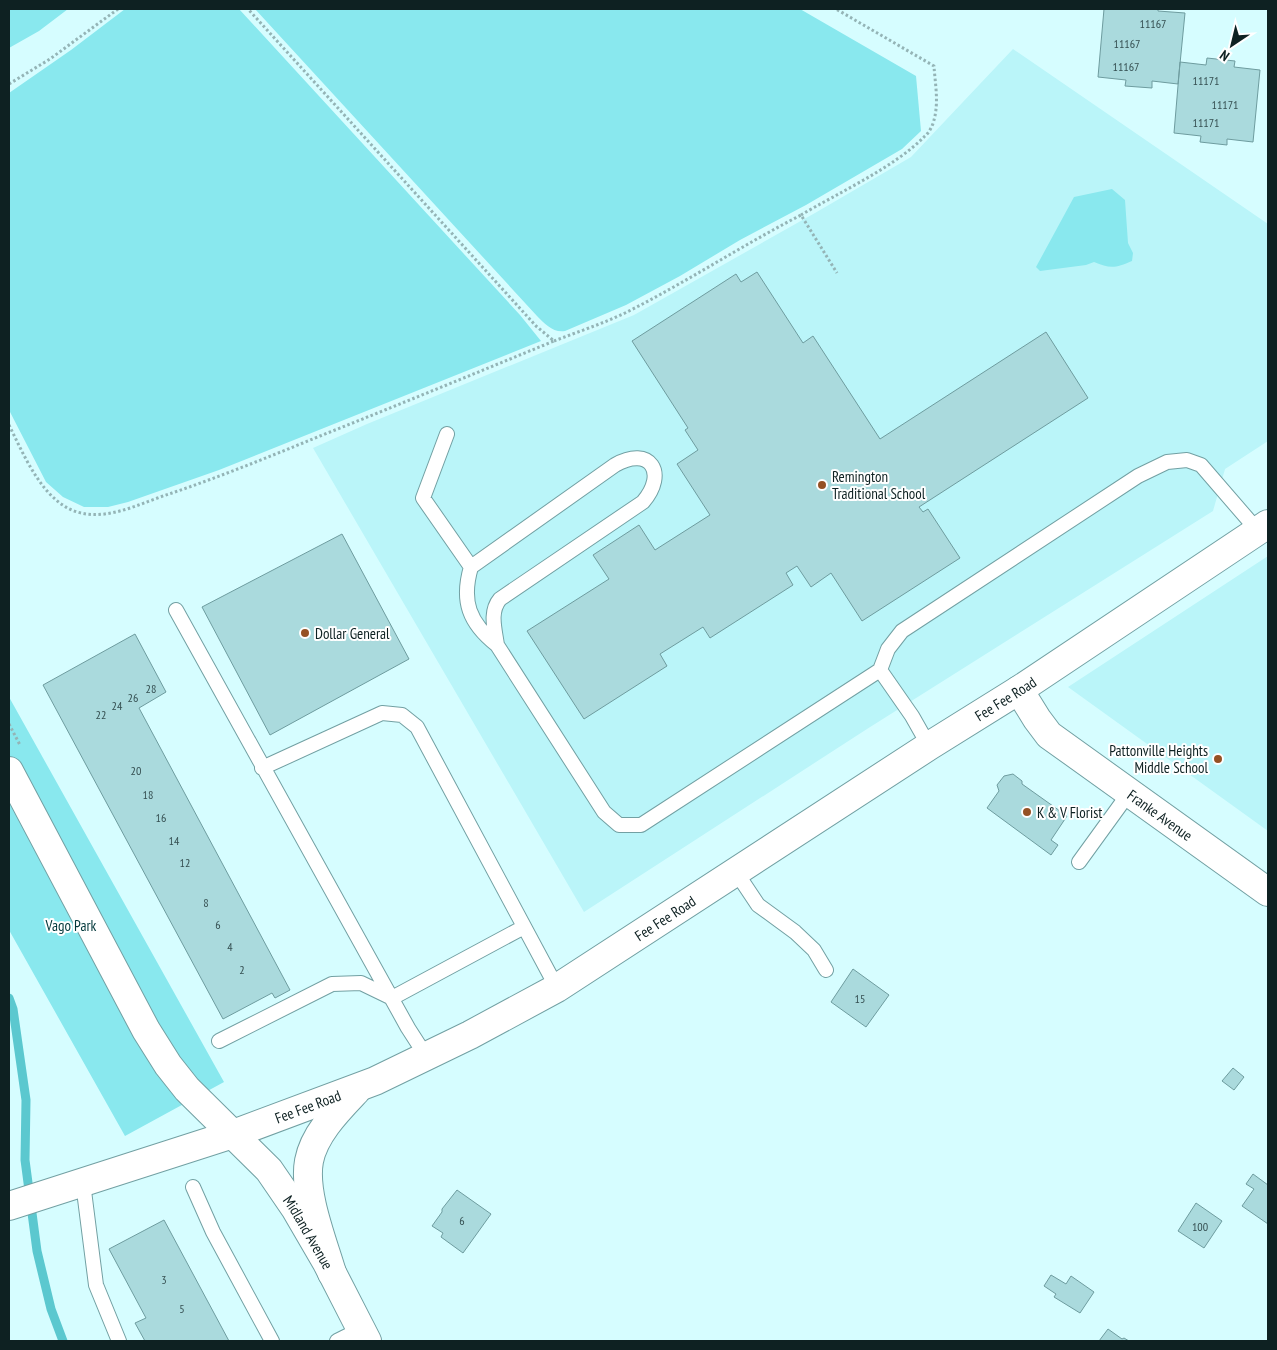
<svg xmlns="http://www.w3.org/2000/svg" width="1277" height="1350" viewBox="0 0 1277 1350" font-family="'PT Sans Narrow',sans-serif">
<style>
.built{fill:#baf5f9}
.green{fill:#89e8ee}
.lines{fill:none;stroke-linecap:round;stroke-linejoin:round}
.stream{stroke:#5bc8cf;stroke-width:9}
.building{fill:#aadadd;stroke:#6e9c9f}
.lane-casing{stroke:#72a0a3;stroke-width:16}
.street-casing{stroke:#72a0a3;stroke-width:30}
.secondary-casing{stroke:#72a0a3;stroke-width:30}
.path{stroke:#94b4b6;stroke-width:3;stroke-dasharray:2.5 2.5;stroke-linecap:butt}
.lane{stroke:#fff;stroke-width:14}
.street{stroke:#fff;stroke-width:28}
.secondary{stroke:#fff;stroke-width:28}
.poi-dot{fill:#955124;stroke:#fff;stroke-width:2}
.labels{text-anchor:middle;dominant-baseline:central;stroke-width:4;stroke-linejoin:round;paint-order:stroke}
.number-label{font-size:12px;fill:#354f51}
.poi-label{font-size:15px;fill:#0e2122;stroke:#fff;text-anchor:start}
.street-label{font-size:15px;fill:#0e2122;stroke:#fff}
.park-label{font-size:15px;fill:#00373a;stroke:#fff}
</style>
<rect width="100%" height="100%" fill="#d6fdff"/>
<path class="built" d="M1013,49L1268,224V441L1225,469L1213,511L867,729L584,912L313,448L367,424L634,315L815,213L911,157Z
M1268,556V831L1068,687Z"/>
<path class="green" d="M9,9H68L39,31L9,48Z
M125,9H239L520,315L541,341L219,470L128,502L108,507H84L63,497L46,482L9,410V93L71,50Z
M255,9H800L916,76L921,131L902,149L806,205L740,240L680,276L626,305L565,331C553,333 545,324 537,316Z
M1112,189L1125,200L1128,243L1133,253L1132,261C1116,268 1110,269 1094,262L1086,265L1040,271L1036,267L1074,197Z
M9,697L224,1082L125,1136L9,930Z"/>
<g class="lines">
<path class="stream" d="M9,998L13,1009L26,1100L25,1160L37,1251L51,1309L63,1341"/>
</g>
<path class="building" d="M1104,9H1158V11L1185,13L1178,84L1152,81V88L1125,86L1126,80L1098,77Z
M1207,58L1235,61L1234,67L1260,70L1253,142L1227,139V145L1200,142L1201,136L1174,133L1180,62L1206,65Z
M757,272L803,343L813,336L880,439L1046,332L1088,398L919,507L923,512L928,509L960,558L862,621L831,573L811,587L797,566L786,573L793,585L710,638L703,627L660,654L667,666L584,719L527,631L609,579L593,555L639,525L655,550L710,515L677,464L698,450L685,430L688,428L632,341L736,274L741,282Z
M342,534L409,659L270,735L202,607Z
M135,634L166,692L139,708L290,990L275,998L272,993L223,1019L43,685Z
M1013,774L1022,781V784L1067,816L1051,840L1058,845L1051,855L987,808L999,791L997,785L1004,776Z
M853,969L889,995L866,1027L831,1002Z
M1233,1068L1244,1077L1234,1090L1222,1081Z
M1253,1174L1268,1185V1224L1242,1206L1254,1189L1246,1184Z
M457,1190L491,1214L463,1253L441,1237L443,1233L432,1226L442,1212V1209Z
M1196,1203L1222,1221L1204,1248L1178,1231Z
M164,1220L229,1341H145L135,1323L146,1318L109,1249Z
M1051,1275L1066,1284L1071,1276L1094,1292L1080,1313L1054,1297L1056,1294L1044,1286Z
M1108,1329L1122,1339L1124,1338L1129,1341H1099Z"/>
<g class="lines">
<g class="lane-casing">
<path id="lane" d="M447,434L423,498L471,567
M176,610L408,1028L426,1056
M497,645C495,630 489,612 500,599L643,502C668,473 650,445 615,465L471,567C461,601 469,623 497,645L604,812L619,825H641L880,670L888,649L902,631L1138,476L1167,462L1187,460L1201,465L1258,531
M880,670L912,716L929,746
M262,768L382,713L402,715L417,727L557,988
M1079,862L1129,793
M736,872L758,905L795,932L814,950L826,970
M219,1041L332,984L361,983L392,998L524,927
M83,1183L96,1285L119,1341
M193,1187L213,1232L272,1341
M337,1341L361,1329"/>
</g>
<g class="street-casing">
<g id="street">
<path id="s1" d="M1019,690L1037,719L1049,735L1268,892"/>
<path id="s2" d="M9,771L146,1030L168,1065L187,1089L269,1170L295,1208L327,1263L367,1341"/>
</g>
</g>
<g class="secondary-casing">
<g id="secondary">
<path id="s3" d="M9,1206L233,1134L375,1081L470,1035L557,988L929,746L1019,690L1268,524"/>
<path d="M332,1273C323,1242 303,1193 309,1161C314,1134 338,1110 356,1091"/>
</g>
</g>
<path class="path" d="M9,84L50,59L118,9
M801,215C838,193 895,167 925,136C929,133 933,125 934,120C939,102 935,83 934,66L836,9
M554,341C577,332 602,324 625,313C685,283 741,246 801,215L837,273
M9,425C24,455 44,505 81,513C111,520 143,502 172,493C222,476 271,456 320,436C398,405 476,373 554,341L536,326L248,9
M9,724L20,745"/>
<use href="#lane" class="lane"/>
<use href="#street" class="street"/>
<use href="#secondary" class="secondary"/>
</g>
<g class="poi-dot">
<circle cx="822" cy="485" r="5"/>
<circle cx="305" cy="633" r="5"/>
<circle cx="1218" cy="759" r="5"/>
<circle cx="1027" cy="812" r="5"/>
</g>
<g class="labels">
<g class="number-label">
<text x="1153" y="23">11167</text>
<text x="1127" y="43">11167</text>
<text x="1126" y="66">11167</text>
<text x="1206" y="80">11171</text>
<text x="1225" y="104">11171</text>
<text x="1206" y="122">11171</text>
<text x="151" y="688">28</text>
<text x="133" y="697">26</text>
<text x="117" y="705">24</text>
<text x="101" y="714">22</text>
<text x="136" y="770">20</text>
<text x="148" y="794">18</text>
<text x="161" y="817">16</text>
<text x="174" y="840">14</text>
<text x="185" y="862">12</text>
<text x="206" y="902">8</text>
<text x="218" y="924">6</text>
<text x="230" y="946">4</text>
<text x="242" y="969">2</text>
<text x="860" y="998">15</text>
<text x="462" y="1220">6</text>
<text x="1200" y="1226">100</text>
<text x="164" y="1279">3</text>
<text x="182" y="1308">5</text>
</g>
<g class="poi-label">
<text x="832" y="476">Remington<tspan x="832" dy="17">Traditional School</tspan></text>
<text x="315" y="633">Dollar General</text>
<text x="1208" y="750" text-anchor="end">Pattonville Heights<tspan x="1208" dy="17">Middle School</tspan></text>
<text x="1037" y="812">K &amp; V Florist</text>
</g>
<g class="street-label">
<text stroke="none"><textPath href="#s3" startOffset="1125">Fee Fee Road</textPath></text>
<text stroke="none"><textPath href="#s1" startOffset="191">Franke Avenue</textPath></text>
<text stroke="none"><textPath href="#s3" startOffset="720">Fee Fee Road</textPath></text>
<text stroke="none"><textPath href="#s3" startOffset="315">Fee Fee Road</textPath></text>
<text stroke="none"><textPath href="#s2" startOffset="554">Midland Avenue</textPath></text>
</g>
<g class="park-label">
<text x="71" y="925">Vago Park</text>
</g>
</g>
<rect width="1277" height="1350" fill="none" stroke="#0e2122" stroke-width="20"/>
<g transform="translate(1232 45) rotate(215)" stroke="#ffffff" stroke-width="4" paint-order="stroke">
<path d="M0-4L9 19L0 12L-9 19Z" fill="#0e2122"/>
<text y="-8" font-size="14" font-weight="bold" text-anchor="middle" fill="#0e2122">N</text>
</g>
</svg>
